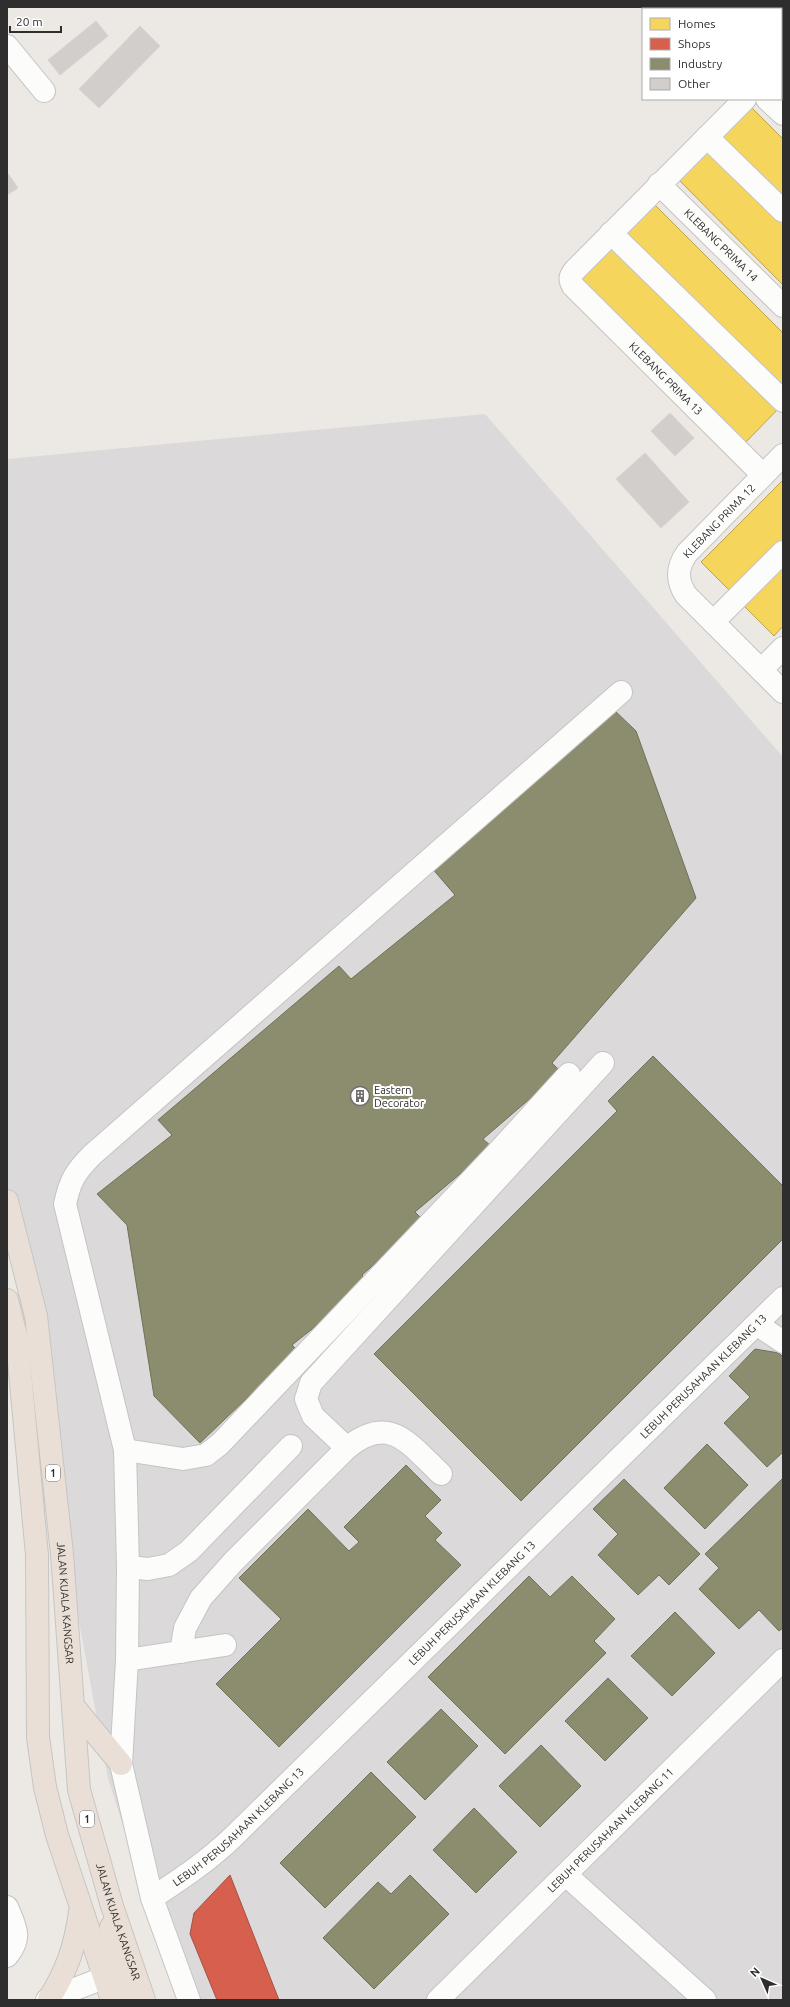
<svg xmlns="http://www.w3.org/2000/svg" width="790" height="2007" viewBox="0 0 790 2007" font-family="Ubuntu,sans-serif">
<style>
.industrial{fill:#dcd9db}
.homes{fill:#f6d55c;stroke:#baa34e}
.shops{fill:#d6604d;stroke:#a45144}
.industry{fill:#8c8c6e;stroke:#70705b}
.building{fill:#d1cecb;stroke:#d7d4d0}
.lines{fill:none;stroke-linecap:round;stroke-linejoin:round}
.minor-casing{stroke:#c5c4c5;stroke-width:24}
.highway-casing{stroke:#c6c5c4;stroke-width:24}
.minor{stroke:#fcfcfb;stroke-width:22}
.highway{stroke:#eadfd6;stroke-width:22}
.labels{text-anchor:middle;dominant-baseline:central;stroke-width:4;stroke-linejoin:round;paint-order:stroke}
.shield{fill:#fff;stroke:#6d6d6d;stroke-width:1}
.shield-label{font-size:10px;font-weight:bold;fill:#2e2e2e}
.street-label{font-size:11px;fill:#2e2e2e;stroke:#fff}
.poi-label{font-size:11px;fill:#2e2e2e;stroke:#fff;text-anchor:start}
</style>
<rect width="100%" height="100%" fill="#ece8e4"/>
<path class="industrial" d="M485,414L783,757V2000H178L108,1778L7,1234V459Z"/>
<path class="homes" d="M783,72V92L781,90V74Z
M750,106L783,139V206L717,139Z
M712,146L783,217V285L678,179Z
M654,204L783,333V398L621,236Z
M615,243L780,407L745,443L579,278Z
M783,480V543L733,594L701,562Z
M783,563V626L774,636L742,604Z"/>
<path class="shops" d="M230,1875L279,2000H217L190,1934L194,1913Z"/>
<path class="industry" d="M613,709L636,731L696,898L552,1063L561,1072L483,1139L492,1147L415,1212L424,1221L362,1275L370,1283L292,1345L302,1355L247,1398L200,1443L154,1396L127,1225L97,1194L172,1135L158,1120L339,966L351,979L455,895L431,867Z
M653,1056L783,1186V1239L521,1501L374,1354L617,1111L608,1101Z
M755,1349L779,1353L783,1357V1452L767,1467L724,1423L750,1397L729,1376Z
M707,1444L748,1485L705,1529L664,1488Z
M406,1465L441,1500L425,1516L442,1533L435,1540L461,1565L279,1747L216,1684L281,1619L239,1578L308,1509L349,1551L359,1542L344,1527Z
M783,1478V1628L779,1631L759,1610L739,1629L699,1589L719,1568L705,1554Z
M624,1479L700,1554L669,1585L659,1575L638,1595L598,1555L618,1534L593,1509Z
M529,1576L550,1597L572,1576L615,1619L594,1641L606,1653L505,1754L428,1677Z
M675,1612L715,1653L672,1696L631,1656Z
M608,1678L648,1718L605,1761L565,1721Z
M441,1709L478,1746L425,1800L387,1762Z
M541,1745L581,1786L540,1827L499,1786Z
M371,1772L416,1817L325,1908L280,1863Z
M474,1808L517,1852L476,1893L433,1850Z
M410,1875L449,1914L374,1989L323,1938L378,1882L391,1894Z"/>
<path class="building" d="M96,21L108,36L60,75L48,60Z
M140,26L160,46L99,108L79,89Z
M7,172L18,188L7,195Z
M670,413L694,438L675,456L651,431Z
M645,453L689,502L661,528L616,479Z"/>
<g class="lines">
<g class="minor-casing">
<g id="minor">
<path d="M734,9L736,7"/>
<path d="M7,46L44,91"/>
<path d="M781,63L783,61"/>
<path id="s1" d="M745,99L575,270C570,276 569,279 573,286L763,475"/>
<path d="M767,99L783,114"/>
<path d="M707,137L783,211"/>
<path id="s2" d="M659,184L783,306"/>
<path d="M611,233L783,401"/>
<path d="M783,455L687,553C677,567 676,580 686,595L783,692"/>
<path d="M713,622L783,552"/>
<path d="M761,670L783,648"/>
<path d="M758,1325L783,1342"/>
<path d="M347,1448L313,1416L306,1399L311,1383L603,1063"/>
<path d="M125,1450L183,1459L206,1455L220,1444L495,1155L569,1074"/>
<path d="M128,1567L148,1569L169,1565L189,1551L291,1446"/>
<path d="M181,1652L185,1628L201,1598L233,1562L347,1448C390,1413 409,1444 441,1474"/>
<path d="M127,1660L225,1645"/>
<path d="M566,1875L705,2000"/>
<path id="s3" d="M152,1898C181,1879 208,1861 233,1837L783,1298"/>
<path d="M7,1907C15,1927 23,1937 7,1956"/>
<path d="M47,2000L111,1975"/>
<path d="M189,2000L152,1898L121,1764L127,1660L128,1567L125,1450L65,1204C70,1181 75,1172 92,1155L621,692"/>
<path id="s4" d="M438,2000L783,1660"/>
</g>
</g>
<g class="highway-casing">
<g id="highway">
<path id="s5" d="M7,1201L36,1316L62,1554L79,1790L112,1906L144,2000"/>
<path d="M7,1300L17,1340L37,1555L38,1737L45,1787L57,1835L112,2000"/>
<path d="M73,1706L121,1764"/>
<path d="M111,1927L113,1956L111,1975L122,1988L128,2000"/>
<path d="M51,2000L49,1999C67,1970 75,1947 80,1912"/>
</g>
</g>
<use href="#minor" class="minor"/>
<use href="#highway" class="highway"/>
</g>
<defs>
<g id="building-ring" transform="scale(1)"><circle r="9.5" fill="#fff" stroke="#706f6e" stroke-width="1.5"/><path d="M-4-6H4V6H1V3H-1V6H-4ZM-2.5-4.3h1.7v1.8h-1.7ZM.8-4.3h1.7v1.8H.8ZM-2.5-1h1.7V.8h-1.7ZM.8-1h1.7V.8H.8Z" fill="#706f6e"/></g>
</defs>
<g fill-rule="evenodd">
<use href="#building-ring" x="360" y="1096"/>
</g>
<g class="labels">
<g class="shield">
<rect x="46" y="1465" width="14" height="16" rx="3"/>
<rect x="80" y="1811" width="14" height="16" rx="3"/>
</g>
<g class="shield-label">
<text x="53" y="1473">1</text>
<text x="87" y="1819">1</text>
</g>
<g class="street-label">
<text stroke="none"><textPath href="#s2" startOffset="87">KLEBANG PRIMA 14</textPath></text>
<text stroke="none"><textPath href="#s1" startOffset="390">KLEBANG PRIMA 13</textPath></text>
<text transform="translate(719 521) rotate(-46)">KLEBANG PRIMA 12</text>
<text stroke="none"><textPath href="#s3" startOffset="760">LEBUH PERUSAHAAN KLEBANG 13</textPath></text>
<text stroke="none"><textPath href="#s5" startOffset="407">JALAN KUALA KANGSAR</textPath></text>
<text stroke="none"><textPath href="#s3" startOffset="436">LEBUH PERUSAHAAN KLEBANG 13</textPath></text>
<text stroke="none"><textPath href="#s3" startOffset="112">LEBUH PERUSAHAAN KLEBANG 13</textPath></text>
<text stroke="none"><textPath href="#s4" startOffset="242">LEBUH PERUSAHAAN KLEBANG 11</textPath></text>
<text stroke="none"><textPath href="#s5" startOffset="732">JALAN KUALA KANGSAR</textPath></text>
</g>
<g class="poi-label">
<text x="374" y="1090">Eastern<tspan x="374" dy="13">Decorator</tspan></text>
</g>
</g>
<rect width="790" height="2007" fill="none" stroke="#2e2e2e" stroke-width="16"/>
<rect x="642" y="8" width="140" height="92" fill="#ffffff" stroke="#ababab"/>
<rect x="650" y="18" width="20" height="12" fill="#f6d55c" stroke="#ababab"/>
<text x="678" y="28" font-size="12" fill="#2e2e2e">Homes</text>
<rect x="650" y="38" width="20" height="12" fill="#d6604d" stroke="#ababab"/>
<text x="678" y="48" font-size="12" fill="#2e2e2e">Shops</text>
<rect x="650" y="58" width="20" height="12" fill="#8c8c6e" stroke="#ababab"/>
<text x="678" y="68" font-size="12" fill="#2e2e2e">Industry</text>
<rect x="650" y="78" width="20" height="12" fill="#d1cecb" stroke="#ababab"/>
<text x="678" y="88" font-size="12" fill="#2e2e2e">Other</text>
<g transform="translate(762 1979) rotate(315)" stroke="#ffffff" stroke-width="3" paint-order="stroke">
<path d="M0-3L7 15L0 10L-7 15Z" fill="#2e2e2e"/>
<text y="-6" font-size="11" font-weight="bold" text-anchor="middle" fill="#2e2e2e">N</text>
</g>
<path d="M10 26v6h51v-6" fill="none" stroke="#2e2e2e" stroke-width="2"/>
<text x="16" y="26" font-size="12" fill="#2e2e2e" stroke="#ffffff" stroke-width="3" paint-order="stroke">20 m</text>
</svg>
